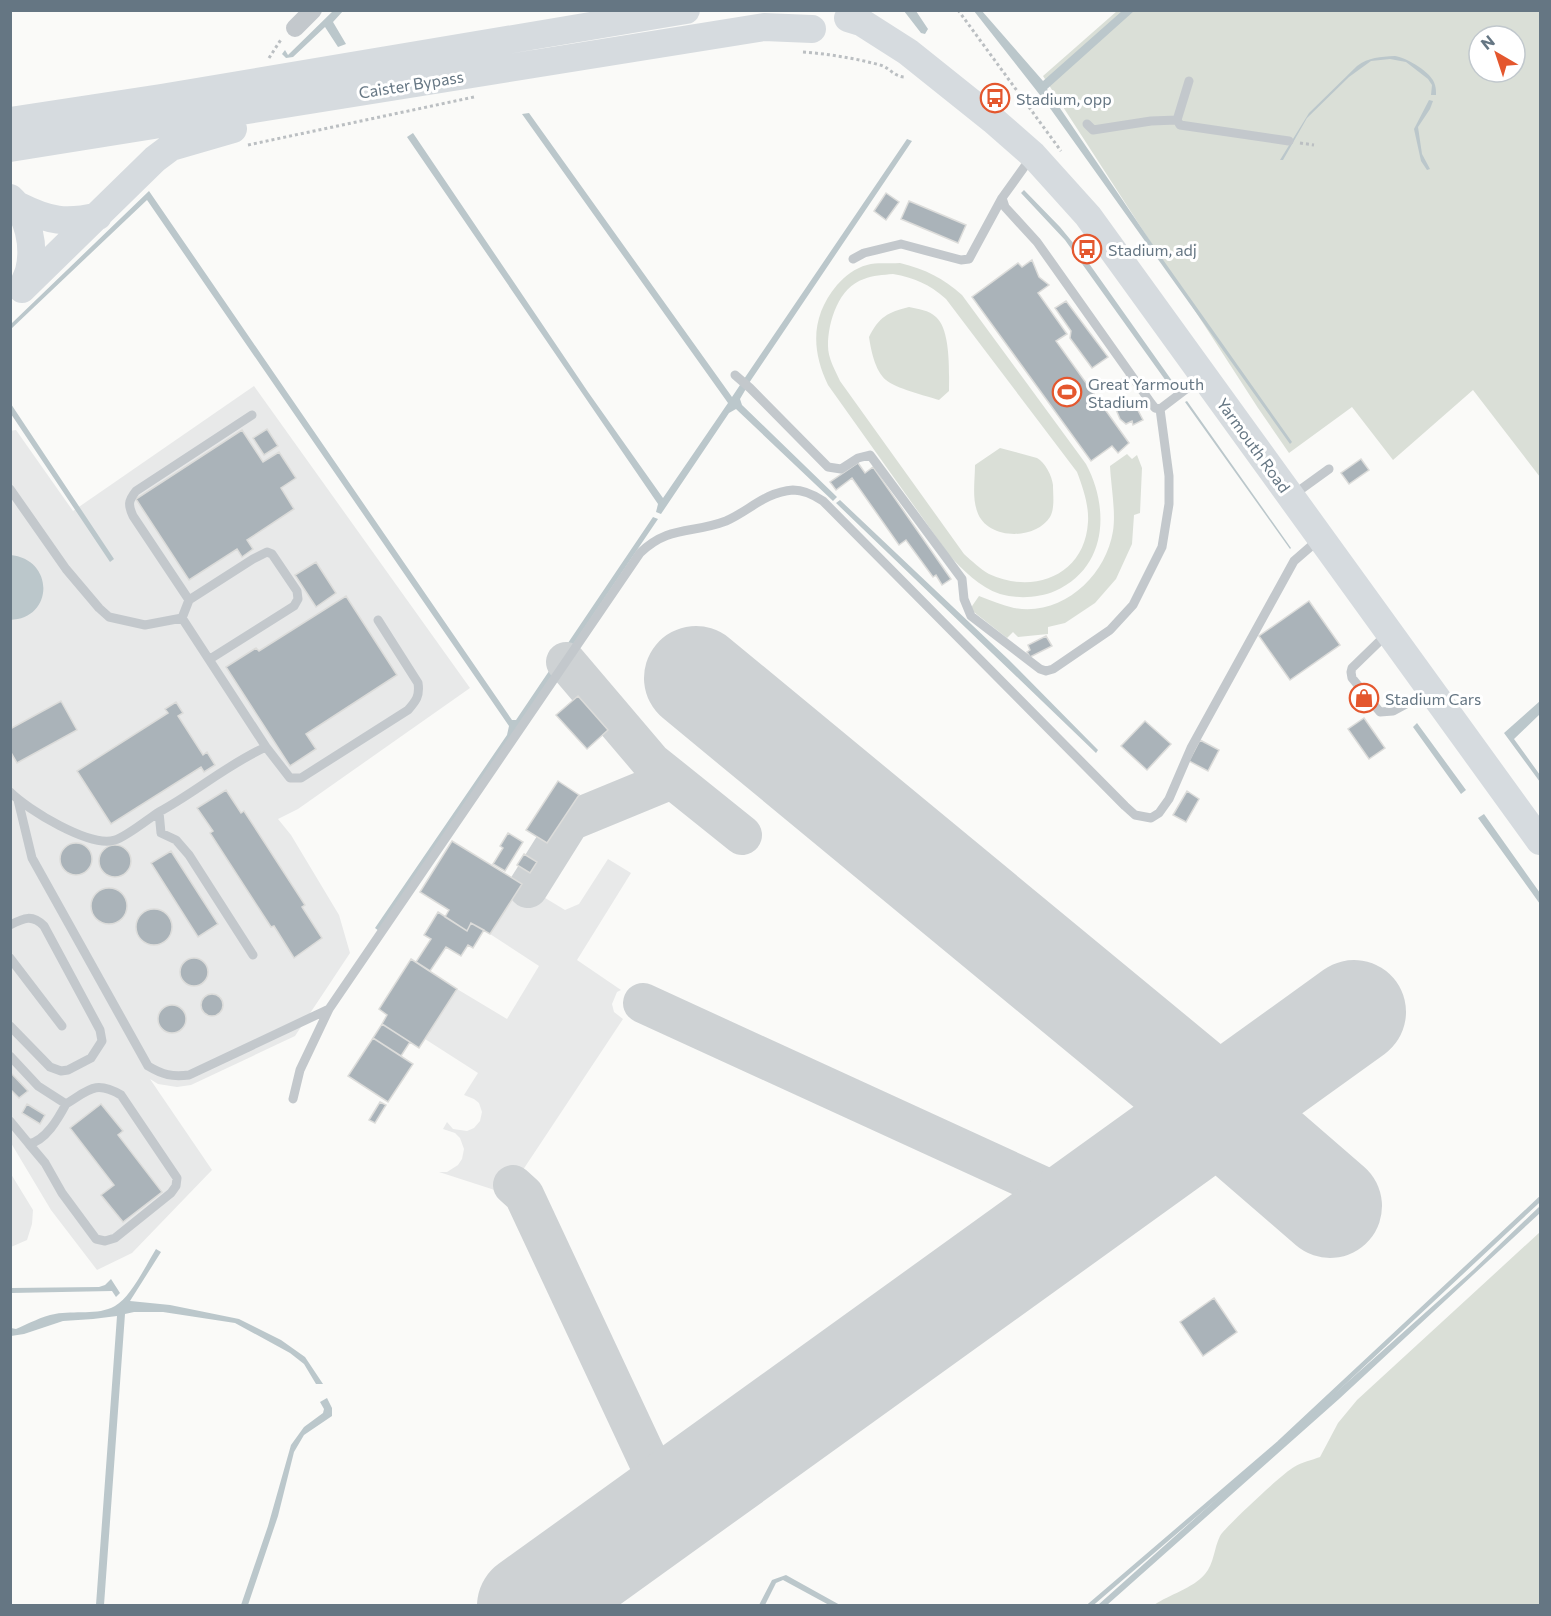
<svg xmlns="http://www.w3.org/2000/svg" width="1551" height="1616" viewBox="0 0 1551 1616" font-family="Commissioner,sans-serif">
<style>
.built{fill:#e8e9e9}
.green{fill:#dadfd7;fill-rule:evenodd}
.water{fill:#bbc7cb}
.lines{fill:none;stroke-linecap:round;stroke-linejoin:round}
.stream{stroke:#bbc7cb;stroke-width:4.5}
.taxiway{stroke:#ced2d4;stroke-width:40}
.runway{stroke:#ced2d4;stroke-width:104}
.building{fill:#aab3b9;stroke:#dcdcda;stroke-width:1.5}
.path{stroke:#bbbfc2;stroke-width:3;stroke-dasharray:3 3;stroke-linecap:butt}
.service{stroke:#c3c8cc;stroke-width:9}
.minor{stroke:#c3c8cc;stroke-width:18}
.primary{stroke:#d6dbdf;stroke-width:28}
.labels{text-anchor:middle;dominant-baseline:central;stroke-width:6;stroke-linejoin:round;paint-order:stroke}
.street-label{font-size:16px;fill:#657683;stroke:#fff}
.poi-label{font-size:16px;fill:#657683;stroke:#fff;text-anchor:start}
</style>
<rect width="100%" height="100%" fill="#fafaf8"/>
<path class="built" d="M254,386L470,688L298,809L278,819L291,835L339,915L350,953L295,1036L191,1085L177,1087L158,1084L150,1079L212,1170L132,1253L97,1270L51,1210L11,1143L10,431L16,430L73,511Z
M608,859L631,873L577,960L621,990L617,992L612,1004L614,1012L623,1019L507,1194L439,1172H447L458,1165L462,1159L464,1149L460,1138L455,1133L443,1129L447,1122L453,1129L467,1131L474,1128L480,1121L482,1112L479,1103L474,1099L464,1095L478,1073L425,1039L457,989L507,1019L539,966L490,934L522,884L565,910L579,904Z
M11,1174L33,1210L32,1224L27,1240L11,1247Z"/>
<path class="green" d="M1117,11H1540V477L1473,390L1393,460L1352,407L1289,453L1258,408L1043,76ZM1479,36H1515V72H1479Z
M900,263C925,269 943,278 962,295L1086,464C1110,509 1107,568 1055,591C1039,598 1017,599 1000,594C979,587 963,570 949,555L828,385C811,350 811,316 837,285C845,276 855,268 867,265C877,262 889,264 900,263ZM893,274C915,278 929,284 946,299L1077,472C1083,488 1089,505 1088,522C1085,575 1034,595 989,574C980,569 972,561 964,554L840,381C835,370 828,358 828,346C828,321 839,287 864,279C873,275 883,275 893,274Z
M909,307C918,309 929,310 936,317C951,330 949,373 949,391L939,400C926,396 895,388 886,380C875,371 871,350 869,337C879,317 888,312 909,307Z
M1000,448L1037,458C1045,462 1052,476 1053,485C1053,495 1055,508 1050,517C1035,541 986,540 977,511C972,497 975,479 975,465Z
M1127,454L1132,459L1137,455L1142,468L1140,513L1134,515L1132,544L1116,579L1095,603L1065,623L1048,627V634L1018,637L1013,632L1007,638L970,609L979,596C990,600 1002,605 1014,608C1062,617 1106,576 1113,531C1116,512 1111,486 1110,466Z
M1540,1232V1605H1154C1170,1594 1192,1589 1205,1574C1214,1564 1214,1548 1220,1536C1225,1527 1284,1472 1294,1467C1302,1462 1312,1460 1320,1457L1338,1423L1357,1400Z"/>
<path class="water" d="M334,10L343,11L333,22L346,44L338,47L325,27L293,57L286,58L282,54L285,50L288,55Z
M904,11H916L928,29L925,34L921,33Z
M974,11H982L1043,81L1122,11H1134L1047,89L1166,264L1292,442L1290,444L1047,104Z
M1395,56C1407,58 1432,72 1435,85C1436,88 1436,92 1436,95H1431L1432,85L1428,79L1406,62L1390,59L1371,61L1349,77L1307,118L1283,160H1280L1309,113L1357,66C1369,57 1380,57 1395,56Z
M1429,100L1433,101L1430,109L1418,127L1422,154L1430,169L1427,170L1421,161L1414,129Z
M529,113L732,397L742,382L747,387L740,399L742,405L837,497L833,501L736,409L729,413L661,514L656,512L658,504L407,137L413,133L588,392L663,498L728,403L522,114Z
M907,139L912,141L749,383L744,379Z
M1024,190L1060,227L1083,255L1175,385L1171,388L1065,240L1021,193Z
M149,191L512,720H516L653,517L658,519L379,931L375,928L507,735L509,726L147,200L11,329V324Z
M1187,401L1291,548L1290,549L1185,402Z
M11,404L114,559L110,562L11,414Z
M840,500L1009,660L1098,750L1096,753L836,503Z
M10,555C55,559 54,619 10,620Z
M1540,701V714L1514,739L1540,775V782L1504,733Z
M1417,723L1466,790L1461,794L1413,727Z
M1484,814L1540,893V904L1478,818Z
M1540,1206V1213L1339,1399L1107,1605H1098L1473,1270Z
M156,1249L161,1252L130,1301L170,1305L239,1319L281,1340L305,1357L323,1384H316L304,1364L290,1353L235,1323L163,1312H134L125,1314L104,1605H96L117,1316L93,1319L63,1321L24,1334L11,1336V1328L16,1329C28,1324 42,1316 55,1314C75,1310 97,1316 115,1306C131,1297 146,1265 156,1249Z
M111,1279L120,1293L116,1297L112,1291L11,1293V1288L99,1287L105,1285Z
M327,1398L332,1408V1416L304,1435L294,1452L278,1516L248,1605H241L268,1526L291,1445L304,1427L323,1413L324,1409L320,1402Z
M786,1575L840,1605H829L783,1580L776,1583L765,1605H759L772,1580Z"/>
<g class="lines">
<path class="stream" d="M1089,1606L1279,1443L1540,1199"/>
<path class="taxiway" d="M566,662L651,762L742,835
M528,888L570,821L672,779
M643,1003L1086,1206
M513,1185L524,1195L669,1505"/>
<path class="runway" d="M696,678L1219,1110L1330,1206
M529,1606L1354,1012"/>
</g>
<path class="building" d="M886,193L899,202L886,220L874,211Z
M909,201L966,225L958,243L901,219Z
M1032,260L1039,277L1049,285L1038,293L1067,334L1056,341L1129,443L1118,453L1112,446L1091,461L972,297L1018,263L1022,267Z
M1066,301L1108,357L1092,368L1070,338L1071,331L1055,308Z
M1128,375L1132,380L1117,390L1114,385Z
M1132,399L1143,420L1133,425L1132,421L1126,424L1120,419L1115,407Z
M267,429L278,446L264,455L253,438Z
M242,430L263,462L279,452L296,478L281,488L294,509L247,540L253,549L242,557L237,549L189,580L136,499Z
M1361,459L1369,470L1349,484L1341,473Z
M858,463L865,473L873,467L951,579L942,585L936,575L933,577L906,540L899,545L852,478L836,490L830,482Z
M316,562L336,593L316,607L295,575Z
M346,596L397,675L306,734L316,749L290,766L226,667L256,648L259,651Z
M1309,601L1340,645L1290,680L1259,636Z
M1046,636L1052,646L1030,657L1027,652L1030,650L1028,645Z
M578,696L608,730L587,749L556,715Z
M61,701L77,730L17,763L10,751V729Z
M176,702L183,713L178,716L203,755L207,752L215,765L204,772L201,767L111,824L77,771L168,713L165,709Z
M1364,718L1385,748L1369,759L1348,729Z
M1145,721L1171,744L1147,770L1121,746Z
M1200,740L1219,750L1208,771L1189,761Z
M558,781L579,795L547,843L526,830Z
M226,790L241,813L244,811L305,905L302,907L322,938L294,958L274,926L271,927L210,833L213,831L197,808Z
M1187,791L1199,799L1186,822L1173,815Z
M508,833L523,842L505,871L493,864L503,848L500,846Z
M452,841L522,884L490,934L471,923L467,931L445,917L449,910L420,892Z
M60 859a16 16 0 1 1 32 0a16 16 0 1 1-32 0Z
M99 861a16 16 0 1 1 32 0a16 16 0 1 1-32 0Z
M171,851L218,924L198,937L151,863Z
M524,854L537,862L530,873L517,865Z
M91 906a18 18 0 1 1 36 0a18 18 0 1 1-36 0Z
M136 927a18 18 0 1 1 36 0a18 18 0 1 1-36 0Z
M438,912L467,931L471,923L484,930L473,948L468,945L461,956L446,947L430,971L416,962L431,939L424,935Z
M180 972a14 14 0 1 1 28 0a14 14 0 1 1-28 0Z
M411,959L457,989L419,1048L382,1024L387,1015L379,1009Z
M201 1005a11 11 0 1 1 22 0a11 11 0 1 1-22 0Z
M158 1019a14 14 0 1 1 28 0a14 14 0 1 1-28 0Z
M382,1024L410,1042L401,1056L373,1038Z
M373,1038L413,1064L388,1102L348,1076Z
M10,1072L28,1091L19,1098L10,1089Z
M380,1102L386,1105L375,1123L369,1120Z
M27,1104L45,1115L40,1124L22,1113Z
M101,1104L123,1131L118,1135L162,1192L123,1222L101,1195L114,1185L70,1128Z
M1214,1298L1237,1332L1203,1356L1180,1322Z"/>
<g class="lines">
<path class="path" d="M958,10L1061,151
M803,52C829,54 854,58 880,65C889,67 894,77 905,77
M269,58L282,38
M1300,143L1314,145
M248,145L474,97"/>
<path class="service" d="M1177,120L1189,81
M1087,124L1093,130L1151,121L1177,120L1180,125L1289,141
M1030,159L1002,198L1005,207L1037,242L1151,403L1155,408L1160,409L1202,377
M853,259L864,253L901,244L961,260L969,259L1002,198
M735,375L750,388L828,467L841,469L858,458L870,455L962,579L964,599L971,616L1040,669L1046,671L1053,669L1110,630L1133,605L1162,547L1169,504V476L1160,409
M10,489L66,569L99,608L109,617L145,625L182,618L266,747C228,764 196,792 159,812
M1293,495L1329,469
M189,600L133,516C128,505 128,501 136,491L252,415
M182,618L189,600L253,559L267,552L272,554L297,591L298,599L294,606L210,659
M1387,634L1352,668L1351,672L1352,678L1380,712L1393,711L1428,692
M266,747L290,778H301L408,710C416,701 420,696 418,683L378,620
M10,792C28,810 90,848 115,840C126,837 148,819 159,812L161,833L176,840L189,855L253,955
M18,800L32,858L148,1066C163,1075 172,1077 189,1075L329,1009
M10,925C24,918 32,914 44,926L100,1030L102,1041L91,1058L68,1070L61,1071L50,1067L10,1026
M10,958L62,1026
M10,1056L38,1086L66,1104C58,1119 46,1140 29,1144L10,1121
M293,1099L300,1070L329,1009L640,553C669,525 692,534 726,521C749,511 765,492 793,490C804,490 814,495 823,501L1125,806L1135,815L1151,818L1159,813L1169,799L1191,748L1294,561L1317,541
M29,1144L45,1163L62,1193L96,1239L105,1241L115,1238L171,1193L176,1186L177,1178L121,1095C95,1080 89,1090 66,1104"/>
<path class="minor" d="M295,28L313,10"/>
<path class="primary" d="M848,18L861,22L908,52L993,120L1033,155L1088,216L1540,841
M10,121L161,98L686,10
M10,148L764,27L812,29
M10,198C29,215 35,247 29,271C27,277 24,283 22,289
M19,206C49,221 66,224 98,216
M22,289L155,159L171,147L233,129"/>
</g>
<defs>
<g id="bus-ring" transform="scale(1.5)"><circle r="9.5" fill="#fff" stroke="#e4572e" stroke-width="1.5"/><path d="M-5-6H5V4H4V6H2V4H-2V6H-4V4H-5ZM-3.5-4V0h7V-4ZM-3.5 1.2v1.5H-2V1.2ZM2 1.2v1.5H3.5V1.2Z" fill="#e4572e"/></g>
<g id="stadium-ring" transform="scale(1.5)"><circle r="9.5" fill="#fff" stroke="#e4572e" stroke-width="1.5"/><path d="M0-5a6.5 5 0 1 0 0 10a6.5 5 0 1 0 0-10ZM-3.5-1.8h7v3.6h-7Z" fill="#e4572e"/></g>
<g id="shop-ring" transform="scale(1.5)"><circle r="9.5" fill="#fff" stroke="#e4572e" stroke-width="1.5"/><path d="M-5-2.5h2.3a2.7 3.5 0 0 1 5.4 0H5L5.5 6h-11ZM-1.5-2.5h3a1.5 2.3 0 0 0-3 0Z" fill="#e4572e"/></g>
</defs>
<g fill-rule="evenodd">
<use href="#bus-ring" x="995" y="98"/>
<use href="#bus-ring" x="1087" y="249"/>
<use href="#stadium-ring" x="1067" y="392"/>
<use href="#shop-ring" x="1364" y="698"/>
</g>
<g class="labels">
<g class="street-label">
<text transform="translate(411 84) rotate(-9)">Caister Bypass</text>
<text transform="translate(1254 445) rotate(54)">Yarmouth Road</text>
</g>
<g class="poi-label">
<text x="1016" y="98">Stadium, opp</text>
<text x="1108" y="249">Stadium, adj</text>
<text x="1088" y="383">Great Yarmouth<tspan x="1088" dy="18">Stadium</tspan></text>
<text x="1385" y="698">Stadium Cars</text>
</g>
</g>
<rect width="1551" height="1616" fill="none" stroke="#657683" stroke-width="24"/>
<g transform="translate(1497 54) rotate(321)"><circle r="28" fill="#ffffff" stroke="#c1c8cd" stroke-width="1.5"/>
<path d="M0-4.5L10 22L0 15L-10 22Z" fill="#e4572e"/>
<text y="-9" font-size="16" font-weight="bold" text-anchor="middle" fill="#657683">N</text>
</g>
</svg>
